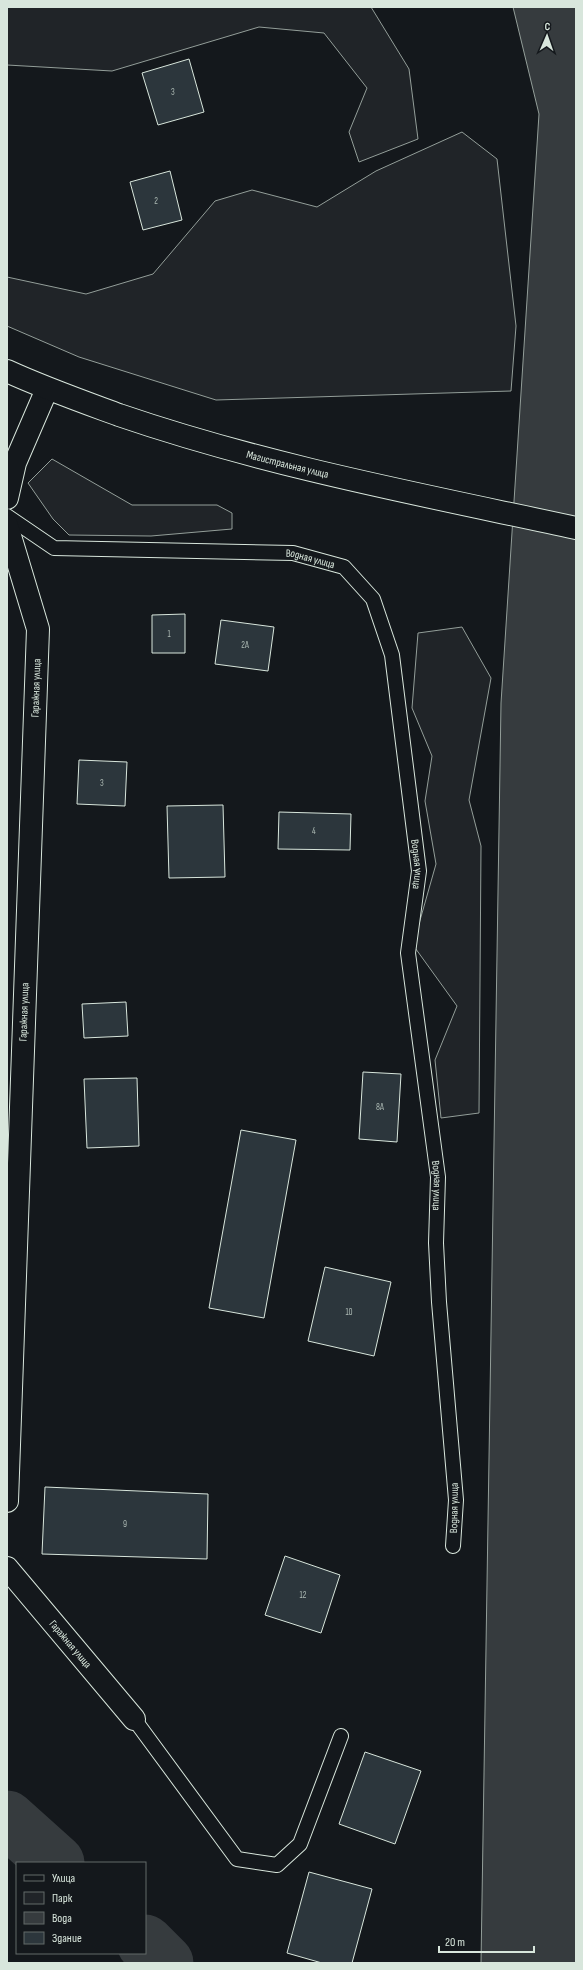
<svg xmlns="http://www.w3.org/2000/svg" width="583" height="1970" viewBox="0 0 583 1970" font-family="'Sofia Sans Condensed',sans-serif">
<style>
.green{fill:#202428;stroke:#939e99}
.water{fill:#363b3e;stroke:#939e99}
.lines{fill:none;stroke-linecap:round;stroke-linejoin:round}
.river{stroke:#363b3e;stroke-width:57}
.building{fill:#2c363c;stroke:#d8e6dc}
.lane-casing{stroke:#d8e6dc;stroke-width:16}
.street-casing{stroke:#d8e6dc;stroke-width:24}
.primary-casing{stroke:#d8e6dc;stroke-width:24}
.lane{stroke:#14181c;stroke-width:14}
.street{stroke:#14181c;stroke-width:22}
.primary{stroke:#14181c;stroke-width:22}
.labels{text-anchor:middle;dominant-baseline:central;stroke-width:3;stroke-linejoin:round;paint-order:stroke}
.number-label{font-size:9px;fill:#adbab4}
.street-label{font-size:11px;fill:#d8e6dc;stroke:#14181c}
</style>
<rect width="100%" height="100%" fill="#14181c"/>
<path class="green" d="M7,7H371L409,69L418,139L359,162L349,132L367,88L324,33L259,27L112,71L7,65Z
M462,132L497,159L516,326L511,391L216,400L79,357L7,326V277L86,294L153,274L215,201L252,190L317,207L376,171Z
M52,459L132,505H217L232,513V529L151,536L69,535L53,519L28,483Z
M462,627L491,678L469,800L481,846L479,1113L441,1118L435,1060L457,1006L413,945L436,864L425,801L432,756L412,708L418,633Z"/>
<path class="water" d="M513,7H576V1963H481L501,703L539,114Z"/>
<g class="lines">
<path class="river" d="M7,1819L56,1863
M145,1943L165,1963"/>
</g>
<path class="building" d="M189,59L204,112L158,125L142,73Z
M170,171L182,220L143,230L130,182Z
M185,614V653H152V615Z
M221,620L274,627L268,671L215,664Z
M79,760L127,762L125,806L77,804Z
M223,805L225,877L169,878L167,806Z
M279,812L351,814L350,850L278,849Z
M126,1002L128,1036L84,1038L82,1004Z
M363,1072L401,1074L397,1142L359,1139Z
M137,1078L139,1146L87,1148L84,1079Z
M241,1130L296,1140L264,1318L209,1308Z
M325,1267L391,1282L374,1356L308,1341Z
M45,1487L208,1494L207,1559L42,1554Z
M285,1556L340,1575L321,1633L265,1615Z
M365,1752L421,1771L395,1844L339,1824Z
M309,1872L372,1889L352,1963H322L287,1953Z"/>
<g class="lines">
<g class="lane-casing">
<g id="lane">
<path id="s1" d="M7,516L54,548L293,553L344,567L373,599L392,655L419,871L408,953L438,1177L436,1243L439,1302L456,1500L453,1546"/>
<path d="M134,1719L237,1859L277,1865L300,1844L341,1736"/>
</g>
</g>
<g class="street-casing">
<g id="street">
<path d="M7,498L15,463L47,389"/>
<path d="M7,526L38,629L7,1501"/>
<path id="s2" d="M7,1568L134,1719"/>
</g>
</g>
<g class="primary-casing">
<g id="primary">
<path id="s3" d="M7,371C44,388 81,401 119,415C268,466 423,495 576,528"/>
</g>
</g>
<use href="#lane" class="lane"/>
<use href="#street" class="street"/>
<use href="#primary" class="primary"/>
</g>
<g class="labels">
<g class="number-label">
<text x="173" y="92">3</text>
<text x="156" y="201">2</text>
<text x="169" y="634">1</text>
<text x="245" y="645">2А</text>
<text x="102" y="783">3</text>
<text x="314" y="831">4</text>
<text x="380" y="1107">8А</text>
<text x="349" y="1312">10</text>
<text x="125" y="1524">9</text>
<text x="303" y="1595">12</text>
</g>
<g class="street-label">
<text stroke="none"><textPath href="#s3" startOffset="296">Магистральная улица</textPath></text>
<text stroke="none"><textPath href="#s1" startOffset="314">Водная улица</textPath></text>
<text transform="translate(36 688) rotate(-88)">Гаражная улица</text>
<text stroke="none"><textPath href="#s1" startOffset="662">Водная улица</textPath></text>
<text transform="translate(24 1012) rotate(-88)">Гаражная улица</text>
<text stroke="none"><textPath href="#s1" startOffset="986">Водная улица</textPath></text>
<text transform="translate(454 1508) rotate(-89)">Водная улица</text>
<text stroke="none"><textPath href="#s2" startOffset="99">Гаражная улица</textPath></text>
</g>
</g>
<rect width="583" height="1970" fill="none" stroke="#d8e6dc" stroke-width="16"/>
<rect x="16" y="1862" width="130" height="92" fill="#14181c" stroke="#626a69"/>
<rect x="24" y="1875" width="20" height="6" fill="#14181c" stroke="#626a69"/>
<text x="52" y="1882" font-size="12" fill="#d8e6dc">Улица</text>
<rect x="24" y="1892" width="20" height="12" fill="#202428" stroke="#626a69"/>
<text x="52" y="1902" font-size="12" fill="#d8e6dc">Парк</text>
<rect x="24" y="1912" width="20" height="12" fill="#363b3e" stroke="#626a69"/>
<text x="52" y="1922" font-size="12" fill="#d8e6dc">Вода</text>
<rect x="24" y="1932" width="20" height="12" fill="#2c363c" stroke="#626a69"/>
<text x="52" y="1942" font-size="12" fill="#d8e6dc">Здание</text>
<g transform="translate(547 36) rotate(2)" stroke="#14181c" stroke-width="3" paint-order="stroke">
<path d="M0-3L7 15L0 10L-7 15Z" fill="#d8e6dc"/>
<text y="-6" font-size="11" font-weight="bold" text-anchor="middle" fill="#d8e6dc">С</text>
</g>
<path d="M439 1946v6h95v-6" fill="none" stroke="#d8e6dc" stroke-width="2"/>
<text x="445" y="1946" font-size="12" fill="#d8e6dc" stroke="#14181c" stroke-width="3" paint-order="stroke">20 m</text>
</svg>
